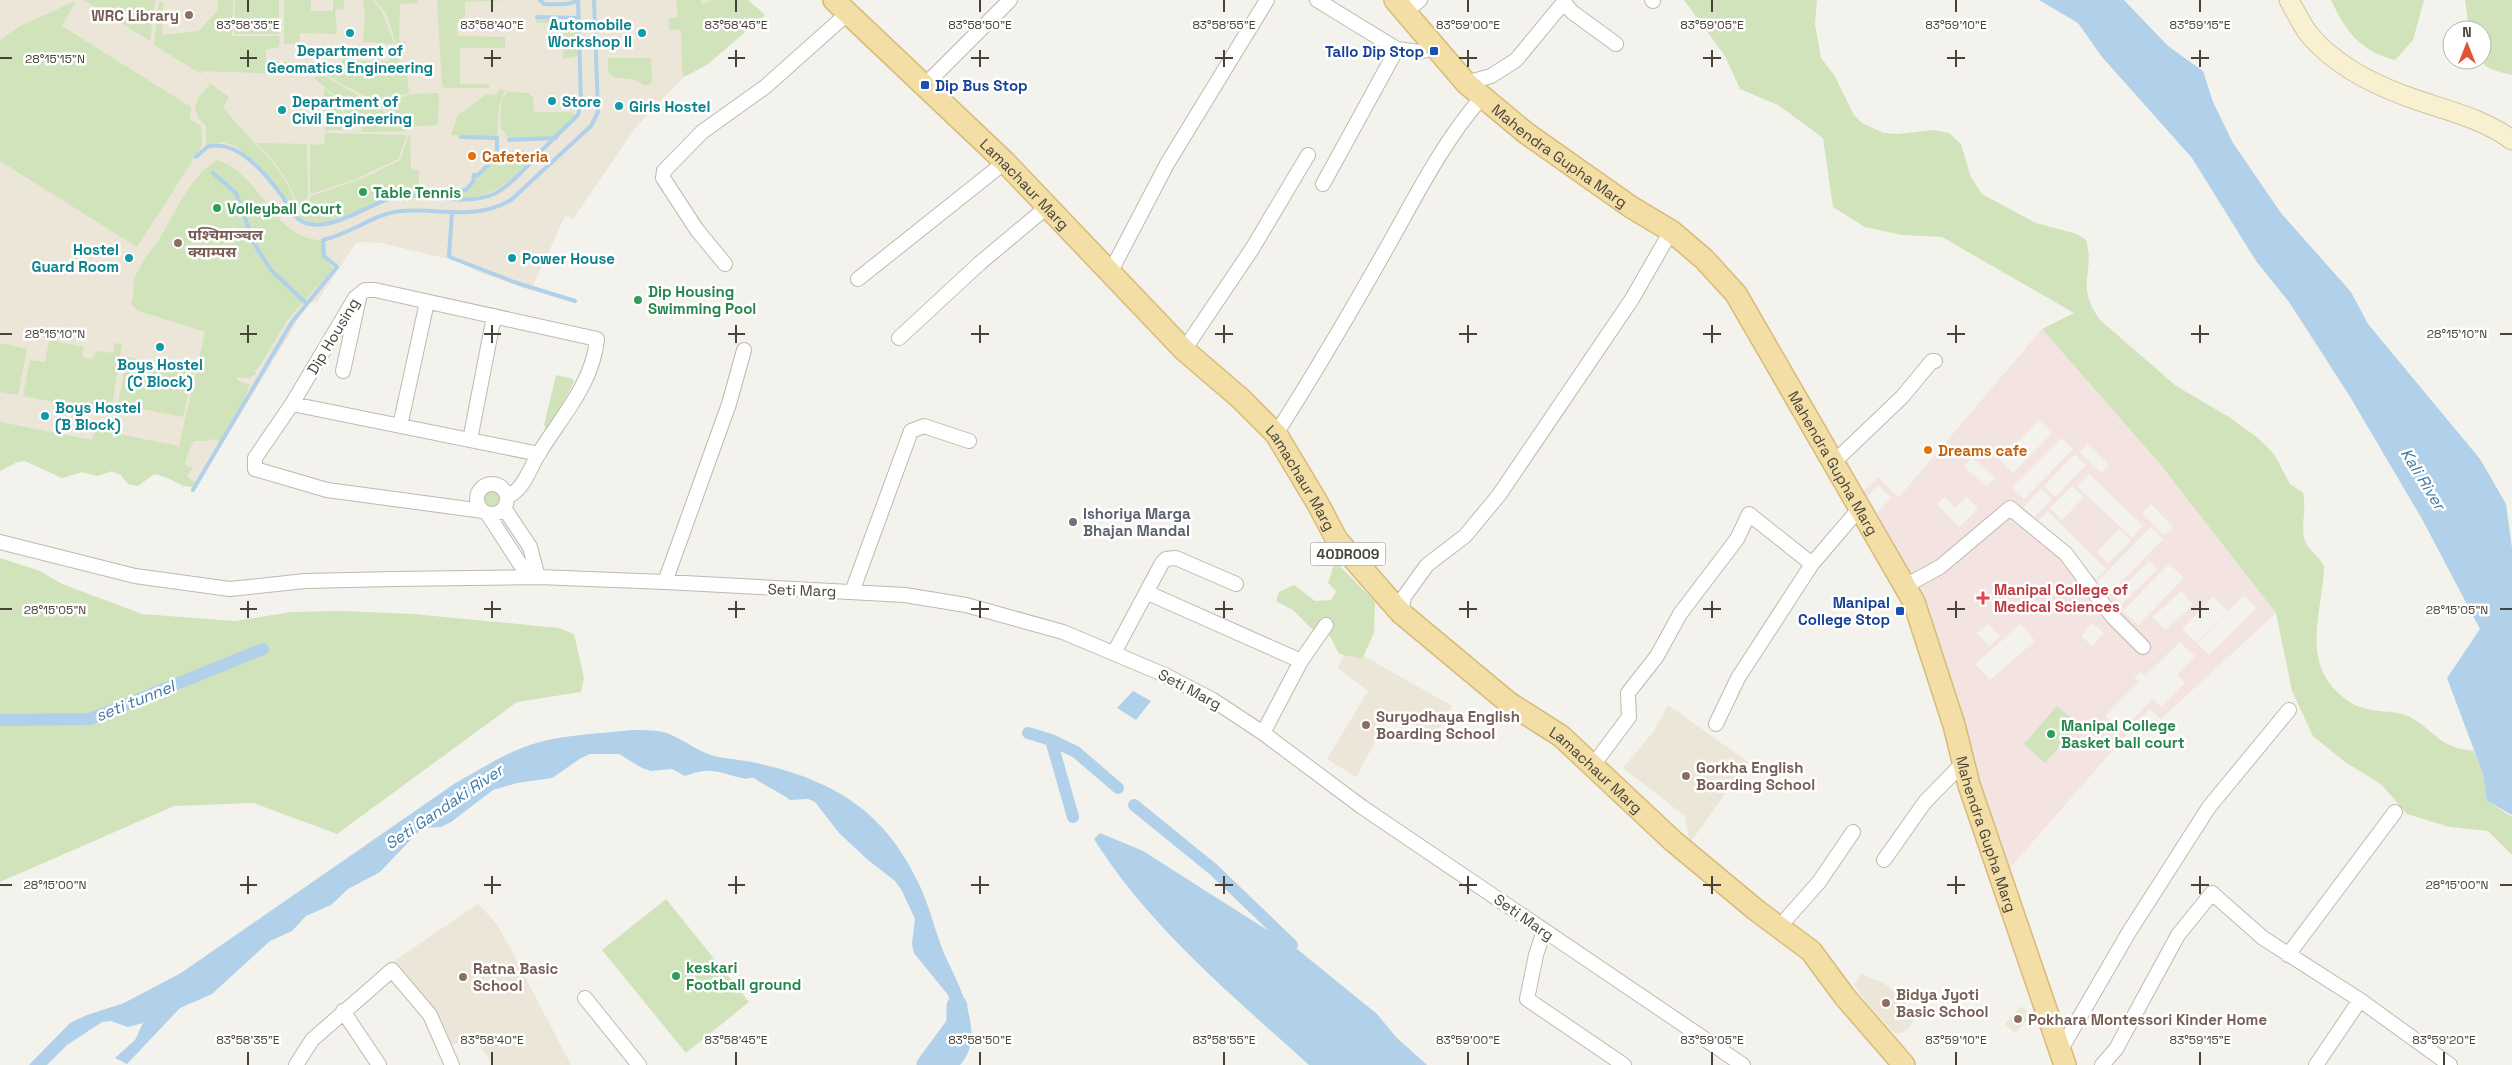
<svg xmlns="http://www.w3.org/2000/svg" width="2512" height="1065" viewBox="0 0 2512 1065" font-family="'Space Grotesk','Noto Sans Devanagari',sans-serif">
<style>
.education{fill:#ebe6d8}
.medical{fill:#f3e4e1;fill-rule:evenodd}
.green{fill:#d0e3ba}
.water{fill:#b0d1e9}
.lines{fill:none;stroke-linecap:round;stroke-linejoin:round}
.stream{stroke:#b0d1e9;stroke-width:4}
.canal{stroke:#b0d1e9;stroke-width:12}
.river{stroke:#b0d1e9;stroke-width:21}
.minor-casing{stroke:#bfb9af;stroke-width:16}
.secondary-casing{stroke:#cec3a1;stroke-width:21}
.primary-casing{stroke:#d7bb77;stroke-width:24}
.minor{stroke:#fff;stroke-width:14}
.secondary{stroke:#f9f0d1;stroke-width:19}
.primary{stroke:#f3dea6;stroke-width:21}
.ticks{fill:none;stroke:#48433a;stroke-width:2}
.education-dot{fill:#8d6e63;stroke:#fff;stroke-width:2}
.culture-dot{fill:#0f9aa8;stroke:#fff;stroke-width:2}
.transit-dot{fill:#1a4fb4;stroke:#fff;stroke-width:2}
.food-dot{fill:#e8710a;stroke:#fff;stroke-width:2}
.leisure-dot{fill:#2e9e5b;stroke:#fff;stroke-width:2}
.worship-dot{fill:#6b7280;stroke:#fff;stroke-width:2}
.health-dot{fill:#e0444e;stroke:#fff;stroke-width:2}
.labels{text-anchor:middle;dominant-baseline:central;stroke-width:5;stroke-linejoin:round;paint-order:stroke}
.shield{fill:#fff;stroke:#7f7b75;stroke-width:1}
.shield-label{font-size:14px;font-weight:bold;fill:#48433a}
.education-label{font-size:15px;font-weight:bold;fill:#785e54;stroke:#fff;text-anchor:start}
.culture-label{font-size:15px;font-weight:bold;fill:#0d838f;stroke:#fff;text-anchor:start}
.transit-label{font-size:15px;font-weight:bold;fill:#164399;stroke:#fff;text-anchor:end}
.street-label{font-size:15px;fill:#48433a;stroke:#fff}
.food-label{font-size:15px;font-weight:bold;fill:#c56008;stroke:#fff;text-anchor:start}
.leisure-label{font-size:15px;font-weight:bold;fill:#27864d;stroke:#fff;text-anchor:start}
.worship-label{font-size:15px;font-weight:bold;fill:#5b616d;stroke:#fff;text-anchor:start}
.health-label{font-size:15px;font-weight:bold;fill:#be3a42;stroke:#fff;text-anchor:start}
.water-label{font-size:16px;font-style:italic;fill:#3f7aa8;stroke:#fff}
.ticks-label{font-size:12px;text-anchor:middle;fill:#48433a;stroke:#fff;stroke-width:5;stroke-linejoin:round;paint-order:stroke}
</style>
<rect width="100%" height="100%" fill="#f4f2ec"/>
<path class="education" d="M0,0H748L765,15L708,64L684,77L657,104L634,130L573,219L565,216L531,290L478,272L463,262L453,260L381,243L360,242L355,244L317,302L305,303L295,325L196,487H183L170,478L154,474L138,486L128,484L121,475L112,471L97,476L82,472L62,478L25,461L17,462L0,471Z
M1348,647L1452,706L1434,738L1392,711L1356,777L1327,759L1368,691L1338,668Z
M1668,705L1748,762L1690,843L1685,816L1623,768L1654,731Z
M478,904L496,923L508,944L571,1065H494L473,1037L449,1046L391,963Z
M1861,974L1884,983L1900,997L1916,1016L1908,1029L1896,1034L1871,1008L1854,985Z
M2021,1006L2031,1015L2015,1033L2005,1024Z"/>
<path class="medical" d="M2042,329L2160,464L2276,613L2161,719L2149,709L2009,869L1990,822L1942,659L1856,498L1879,477L1898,498ZM2039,420L2052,433L2013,473L2000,460ZM2061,438L2073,449L2024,499L2012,487ZM2087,444L2109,465L2102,473L2080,453ZM2075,454L2086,465L2055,497L2044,486ZM1971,457L1995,477L1987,486L1964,467ZM2089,474L2143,526L2132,538L2077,486ZM1878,485L1891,498L1874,516L1861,502ZM2072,486L2084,497L2062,520L2050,508ZM2041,489L2052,499L2029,523L2018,513ZM1945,497L1955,508L1967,497L1978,509L1959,527L1937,504ZM2151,504L2173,527L2164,535L2142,513ZM2048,511L2106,569L2096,579L2038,521ZM2151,527L2163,539L2108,595L2096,583ZM2119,529L2131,541L2108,563L2097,552ZM2149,561L2157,569L2122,604L2114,596ZM2169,564L2184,578L2138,625L2123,611ZM2181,591L2193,605L2165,630L2153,617ZM2244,595L2256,608L2209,655L2197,643ZM2213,597L2228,611L2196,642L2182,629ZM2092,623L2104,633L2092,646L2081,636ZM1988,624L2000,637L1989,646L1977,633ZM2021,624L2035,641L1990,680L1975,664ZM2180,642L2195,656L2177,675L2185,683L2161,707L2153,699L2120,731L2105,716L2139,682L2134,678L2141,672L2145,676Z"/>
<path class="green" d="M84,0H155L150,41Z
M218,0H233L232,36H280L279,47L266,50V62L279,61L280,74L202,71L201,74L154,45L159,2H163L162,35L199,31L218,10Z
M235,0H279V34H234Z
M284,0H311V11H333V0H344V9L335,10L337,34L300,33L299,44H284Z
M363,0H372C386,12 387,28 395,44L363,42L365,14Z
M375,0H418V3L400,4L399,41H406V44H396L387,15Z
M437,0H508L465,2V23H457V36L505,37V48H460V84H489V88H445L442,85Z
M676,0H700L703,4L712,0H748L765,15L708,64L684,77L682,70L681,30L669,29V19L678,17Z
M1684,0H1817L1815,24L1821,58L1834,75L1854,115L1862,123L1884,133L1897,134L1933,130L1949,133L1961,144L1971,177L1982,194L2036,223L2077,234L2086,240C2096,272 2074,284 2100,320L2176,386L2229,417L2258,438L2274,454L2290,484L2303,493C2307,509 2300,526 2305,541C2309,551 2320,556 2324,567C2323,609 2302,655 2335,690C2342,697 2351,704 2360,707C2376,713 2391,710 2405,715C2423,721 2434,739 2452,746C2459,749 2467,750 2474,751L2483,774L2487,801L2512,817V855L2488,831L2449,827L2407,814L2381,784L2345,762L2313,736L2292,691L2276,613L2160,464L2042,329L2074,313L1942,237L1902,235L1865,227L1833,207L1823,138L1778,105L1740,89L1725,56Z
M2331,0H2424L2413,40L2395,60C2359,50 2347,33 2331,0Z
M2465,0H2512V75C2474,66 2482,65 2482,30H2469Z
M73,2L75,3L62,26L191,107L190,119L201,126L202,146L137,247L0,161V40L20,26Z
M537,17L578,19L579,56L563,59V23H536Z
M400,47L399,69H394L400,70V74H407L409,93L374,101L324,74L326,66H342L343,51L349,50V61H389L390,48Z
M608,58H651L652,82L649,85H643C634,74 617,83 608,72Z
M284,62L317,63L315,74L283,73Z
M325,76L381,109L408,131L361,132L362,122L350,120L336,97L313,77Z
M208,82L229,97L223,107C248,141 291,169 298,214L254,160L244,155L236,146L222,142L206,145V126L198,118L195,108L198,98L209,86Z
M324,88C336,97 348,115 345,130H325Z
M500,89L505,90L499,106L497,138L451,135L458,115L487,94L496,95Z
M507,92L530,93L531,96H533L534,112H570L576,115L556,137L508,139L505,132L501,129C500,118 499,100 507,92Z
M439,93L438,125L408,127L376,103L398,99L410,94Z
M410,132L411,168L419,171V190H438V196C423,196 409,194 395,197C366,202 325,235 299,218L311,196L368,176L400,160Z
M325,133L407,135L398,159L356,179L310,194V145L324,144Z
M257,143L307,144L308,197L299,214C296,187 275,162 257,143Z
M528,154L534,155L533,159C507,185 487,202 447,198L448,191H466L473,183L474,178C481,174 489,171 490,162L497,161L500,166L505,164L507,158L520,157L521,161L528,159Z
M217,160C255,172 266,216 299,235C306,238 314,239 322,241L323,256L333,269L288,319L259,367L254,371L256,374L249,378L236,377L239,381L250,385L240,408L221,441L210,439L207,441H194C189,450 186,456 185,465L193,468L187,476L194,482L198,480L195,487C179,487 169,476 154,474L138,486L128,484L121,475L112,471L97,476L82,472L62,478L25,461L17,462L0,471V422L92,440L94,430L105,431L178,446L177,455L205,332L139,311L131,304C135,295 132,286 135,277C140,265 150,252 158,241C175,214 188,178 217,160Z
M49,340L84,347L82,356L89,359L94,357L96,351L113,353L115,343L122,344L112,405H110L108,415L91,412V409L23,396L30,360L45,362Z
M0,343L27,349L18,395L0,392Z
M127,357L194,370L183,417L118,404Z
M556,375L573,379L574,382L550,427L546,428L544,425Z
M483 498a9 9 0 1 1 18 0a9 9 0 1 1-18 0Z
M0,558L40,571L62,584L142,614L235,621L291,612L343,611L413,614L559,628L574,634L584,678L581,692L517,702L337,834L253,803L174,806L0,882Z
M1335,561L1375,602L1374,633L1362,659L1339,654L1330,636L1314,631L1293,610L1276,601L1279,592L1294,585L1315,601L1331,600L1336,591L1328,583Z
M2057,706L2079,725L2045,763L2024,744Z
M666,899L749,1002L686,1053L602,950Z"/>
<path class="water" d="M2039,0H2124L2168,46L2203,71L2213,102L2233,143L2281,213L2351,292L2368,324L2480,459L2506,504L2512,548V815L2487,801L2483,774L2447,678L2480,629L2422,519L2349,395L2289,302L2256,261L2192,158L2102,57L2078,23Z
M1133,691L1151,701L1136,720L1117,708Z
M633,730C645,730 656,730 667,733C685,740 699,753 718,757C730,759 741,760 752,762C831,779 884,809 919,884C931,909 936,937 948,962C961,989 986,1038 960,1065H930L944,1054L949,1044L954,1020L953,1009L948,995L914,953L912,944L915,919L902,891L895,881L868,860L839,833L815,802L808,799L790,800C778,791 765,786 754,778C749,777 747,780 742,778C717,772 711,766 685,776L672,769L651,771L642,768L619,754H590L581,758L552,778L517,783L493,790L451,822L441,827L422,828L380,872L348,889L331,905L306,916L292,931L270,941L212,994L180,1008L127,1064L115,1058L135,1040L143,1023L128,1027L111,1021L102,1022L67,1045L47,1065H29L70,1023L87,1015L124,1003L181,973L454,784C479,770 503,754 530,745C563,734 599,734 633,730Z
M1100,833L1143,851L1297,949L1377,1014L1396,1037L1427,1065H1309C1233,996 1149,927 1094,839Z"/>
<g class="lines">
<path class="stream" d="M537,17L579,18
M509,140L556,138
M536,156L578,115L581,101L578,0C569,6 555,4 544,4L540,0
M196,157L207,147C237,138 266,174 282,196C288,205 293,217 303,222C329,234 366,205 392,198C425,190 461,208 494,194C507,188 526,168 536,157L535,154L511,153
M213,173L236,193L255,245L271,270L307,304
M446,199L447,191L466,190L473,182L474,175H478L488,165V160H497V138L461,137
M452,212L449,256L452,258L517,283L575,301
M193,490L292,322L337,267L324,256L323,240C351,234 375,213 402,211C441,208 475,221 511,200L591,126L598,112L594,0"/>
<path class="canal" d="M0,720L90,719L263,649
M1028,733L1051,740L1073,817
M1051,740L1076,752L1118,788
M1134,805L1214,870L1292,945"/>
<path class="river" d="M927,1065L957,1024V1006"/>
<g class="minor-casing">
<path id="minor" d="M1317,0L1397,49L1419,52L1434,48
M1652,0L1653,1
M1405,12L1420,0
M1466,83L1491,76L1516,60L1564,2L1572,12L1616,44
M925,85L1010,0
M1323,184L1397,49
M725,264L697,230L663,178L664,171L702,132L765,87L848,13
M1110,273L1167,164L1267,0
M858,279L1005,162
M899,338L980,263L1047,207
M1184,350L1252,249L1308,155
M343,371L359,298
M292,404L539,454
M400,426L427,302
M1276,434C1314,374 1350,313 1385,251C1415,198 1442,143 1482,97
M470,440L494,316
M1833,463L1902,397L1932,361H1935
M477 499a15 15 0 1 1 30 0a15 15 0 1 1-30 0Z
M504,508L530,547L538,577
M483,511L327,490L255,469V458L292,404L355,298L365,290H375L597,339C593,384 560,418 538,455C529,470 524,489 507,497
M487,513L520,564L538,577
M0,542L135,576L230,589L305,581L393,579L538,577L665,582L905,595L966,605L1063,632L1165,675L1213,700L1263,733L1362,807L1743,1065
M665,582L729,404L744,350
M1905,586L1940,567L2010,508L2066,554L2112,616L2143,647
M852,592L911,431L924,426L969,441
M1148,593L1301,661
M1401,613L1404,597L1427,565L1465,536L1499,495L1632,299L1671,231
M1114,653L1162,563L1166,559L1176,558L1236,584
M1716,724L1738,678L1812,564L1859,509
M1263,733L1301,661L1326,625
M1594,764L1629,717L1628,693L1657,656L1680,614L1737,539L1749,514L1812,564
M1884,860L1925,802L1962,764
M1780,926L1819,882L1853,832
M1544,931L1536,955L1527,999L1624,1065
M2288,955L2395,812
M585,998L639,1065
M343,1011L379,1065
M2060,1051L2129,932L2209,807L2289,710
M296,1065L312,1040L392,970L430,1015L452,1065
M2102,1065L2116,1049L2178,935L2212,893L2263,938L2360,1000L2450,1065
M2316,1065L2360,1000"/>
</g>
<g class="secondary-casing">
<path id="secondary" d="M2289,0C2295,11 2301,23 2308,33C2334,65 2376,86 2414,99C2448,111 2482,118 2512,140"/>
</g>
<g class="primary-casing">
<g id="primary">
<path id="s1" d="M834,0L1005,162L1184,350L1240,398L1276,434L1318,504L1337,540L1401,613L1509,703L1561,736L1673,841L1756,910L1811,951L1845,997L1904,1065"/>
<path id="s2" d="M1395,0L1466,83L1526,133L1631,207L1671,231L1704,259L1736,294L1914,602L1954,725L1969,785L2065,1065"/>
</g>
</g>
<use href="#minor" class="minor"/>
<use href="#secondary" class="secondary"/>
<use href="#primary" class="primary"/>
</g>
<path class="ticks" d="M248,0V12M492,0V12M736,0V12M980,0V12M1224,0V12M1468,0V12M1712,0V12M1956,0V12M2200,0V12M248,50V67M492,50V67M736,50V67M980,50V67M1224,50V67M1468,50V67M1712,50V67M1956,50V67M2200,50V67M0,58H12M240,58H257M484,58H501M728,58H745M971,58H989M1215,58H1233M1459,58H1477M1703,58H1721M1947,58H1965M2191,58H2209M248,325V343M492,325V343M736,325V343M980,325V343M1224,325V343M1468,325V343M1712,325V343M1956,325V343M2200,325V343M0,334H12M240,334H257M484,334H501M728,334H745M971,334H989M1215,334H1233M1459,334H1477M1703,334H1721M1947,334H1965M2191,334H2209M2500,334H2512M248,601V618M492,601V618M736,601V618M980,601V618M1224,601V618M1468,601V618M1712,601V618M1956,601V618M2200,601V618M0,609H12M240,609H257M484,609H501M728,609H745M971,609H989M1215,609H1233M1459,609H1477M1703,609H1721M1947,609H1965M2191,609H2209M2500,609H2512M248,876V894M492,876V894M736,876V894M980,876V894M1224,876V894M1468,876V894M1712,876V894M1956,876V894M2200,876V894M0,885H12M240,885H257M484,885H501M728,885H745M971,885H989M1215,885H1233M1459,885H1477M1703,885H1721M1947,885H1965M2191,885H2209M2500,885H2512M248,1052V1065M492,1052V1065M736,1052V1065M980,1052V1065M1224,1052V1065M1468,1052V1065M1712,1052V1065M1956,1052V1065M2200,1052V1065M2444,1052V1065"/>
<g class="education-dot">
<circle cx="189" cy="15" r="5"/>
<circle cx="178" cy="243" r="5"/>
<circle cx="1366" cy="725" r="5"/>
<circle cx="1686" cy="776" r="5"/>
<circle cx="463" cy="977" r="5"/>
<circle cx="1886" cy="1003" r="5"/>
<circle cx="2018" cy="1019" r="5"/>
</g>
<g class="culture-dot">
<circle cx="350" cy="33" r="5"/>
<circle cx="642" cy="33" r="5"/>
<circle cx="552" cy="101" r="5"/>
<circle cx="619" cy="106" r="5"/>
<circle cx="282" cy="110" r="5"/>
<circle cx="129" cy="258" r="5"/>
<circle cx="512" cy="258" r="5"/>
<circle cx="160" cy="347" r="5"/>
<circle cx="45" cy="416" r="5"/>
</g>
<g class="transit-dot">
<rect x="1429" y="46" width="10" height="10" rx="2.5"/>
<rect x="920" y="80" width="10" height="10" rx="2.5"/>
<rect x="1895" y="606" width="10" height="10" rx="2.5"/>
</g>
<g class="food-dot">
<circle cx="472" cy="156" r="5"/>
<circle cx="1928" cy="450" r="5"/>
</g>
<g class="leisure-dot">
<circle cx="363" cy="192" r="5"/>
<circle cx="217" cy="208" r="5"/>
<circle cx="638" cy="300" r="5"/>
<circle cx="2051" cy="734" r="5"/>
<circle cx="676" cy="976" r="5"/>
</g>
<circle class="worship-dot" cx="1073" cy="522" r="5"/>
<path class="health-dot" d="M1980.5 590.5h5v5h5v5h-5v5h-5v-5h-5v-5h5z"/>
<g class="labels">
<rect class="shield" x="1310.5" y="542.5" width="75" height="23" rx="4"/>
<g class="shield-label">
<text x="1348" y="554">40DR009</text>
</g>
<g class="education-label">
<text x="179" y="15" text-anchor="end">WRC Library</text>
<text x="188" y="234">पश्‍चिमाञ्‍चल<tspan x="188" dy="17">क्याम्पस</tspan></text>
<text x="1376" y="716">Suryodhaya English<tspan x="1376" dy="17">Boarding School</tspan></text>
<text x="1696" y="767">Gorkha English<tspan x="1696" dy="17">Boarding School</tspan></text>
<text x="473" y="968">Ratna Basic<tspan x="473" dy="17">School</tspan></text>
<text x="1896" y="994">Bidya Jyoti<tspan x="1896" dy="17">Basic School</tspan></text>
<text x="2028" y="1019">Pokhara Montessori Kinder Home</text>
</g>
<g class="culture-label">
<text x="632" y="24" text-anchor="end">Automobile<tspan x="632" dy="17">Workshop II</tspan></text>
<text x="350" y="50" text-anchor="middle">Department of<tspan x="350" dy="17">Geomatics Engineering</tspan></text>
<text x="292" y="101">Department of<tspan x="292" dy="17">Civil Engineering</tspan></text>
<text x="562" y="101">Store</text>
<text x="629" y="106">Girls Hostel</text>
<text x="119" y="249" text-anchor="end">Hostel<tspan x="119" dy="17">Guard Room</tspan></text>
<text x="522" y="258">Power House</text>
<text x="160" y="364" text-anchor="middle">Boys Hostel<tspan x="160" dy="17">(C Block)</tspan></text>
<text x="55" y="407">Boys Hostel<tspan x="55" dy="17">(B Block)</tspan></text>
</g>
<g class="transit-label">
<text x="1424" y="51">Tallo Dip Stop</text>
<text x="935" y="85" text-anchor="start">Dip Bus Stop</text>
<text x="1890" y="602">Manipal<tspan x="1890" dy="17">College Stop</tspan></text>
</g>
<g class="street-label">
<text stroke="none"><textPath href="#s2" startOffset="228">Mahendra Gupha Marg</textPath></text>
<text stroke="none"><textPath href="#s1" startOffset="265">Lamachaur Marg</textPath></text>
<text transform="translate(333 336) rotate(-59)">Dip Housing</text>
<text stroke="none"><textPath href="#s2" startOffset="648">Mahendra Gupha Marg</textPath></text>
<text stroke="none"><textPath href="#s1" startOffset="670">Lamachaur Marg</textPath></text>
<text transform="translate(802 590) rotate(2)">Seti Marg</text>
<text transform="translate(1190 689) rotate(28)">Seti Marg</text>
<text stroke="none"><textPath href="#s1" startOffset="1090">Lamachaur Marg</textPath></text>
<text stroke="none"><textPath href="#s2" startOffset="1052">Mahendra Gupha Marg</textPath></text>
<text transform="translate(1524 917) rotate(35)">Seti Marg</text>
</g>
<g class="food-label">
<text x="482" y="156">Cafeteria</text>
<text x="1938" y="450">Dreams cafe</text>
</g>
<g class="leisure-label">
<text x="373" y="192">Table Tennis</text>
<text x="227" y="208">Volleyball Court</text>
<text x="648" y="291">Dip Housing<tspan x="648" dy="17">Swimming Pool</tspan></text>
<text x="2061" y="725">Manipal College<tspan x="2061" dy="17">Basket ball court</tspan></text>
<text x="686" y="967">keskari<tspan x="686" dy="17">Football ground</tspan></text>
</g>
<g class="worship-label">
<text x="1083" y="513">Ishoriya Marga<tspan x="1083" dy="17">Bhajan Mandal</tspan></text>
</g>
<g class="health-label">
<text x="1994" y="589">Manipal College of<tspan x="1994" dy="17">Medical Sciences</tspan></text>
</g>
<g class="water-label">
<text transform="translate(2423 479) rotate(58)">Kali River</text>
<text transform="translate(135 701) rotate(-22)">seti tunnel</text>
<text transform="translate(444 807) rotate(-34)">Seti Gandaki River</text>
</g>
</g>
<g class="ticks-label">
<text x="248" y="29">83°58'35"E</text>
<text x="492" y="29">83°58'40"E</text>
<text x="736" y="29">83°58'45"E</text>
<text x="980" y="29">83°58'50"E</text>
<text x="1224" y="29">83°58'55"E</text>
<text x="1468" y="29">83°59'00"E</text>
<text x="1712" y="29">83°59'05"E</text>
<text x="1956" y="29">83°59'10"E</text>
<text x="2200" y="29">83°59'15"E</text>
<text x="55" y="63">28°15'15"N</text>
<text x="55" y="338">28°15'10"N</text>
<text x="2457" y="338">28°15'10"N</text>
<text x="55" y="614">28°15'05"N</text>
<text x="2457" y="614">28°15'05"N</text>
<text x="55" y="889">28°15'00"N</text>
<text x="2457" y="889">28°15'00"N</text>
<text x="248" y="1044">83°58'35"E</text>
<text x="492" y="1044">83°58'40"E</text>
<text x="736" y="1044">83°58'45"E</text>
<text x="980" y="1044">83°58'50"E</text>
<text x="1224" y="1044">83°58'55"E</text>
<text x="1468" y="1044">83°59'00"E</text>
<text x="1712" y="1044">83°59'05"E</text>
<text x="1956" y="1044">83°59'10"E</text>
<text x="2200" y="1044">83°59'15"E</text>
<text x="2444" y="1044">83°59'20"E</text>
</g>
<g transform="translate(2467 45)"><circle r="24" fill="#ffffff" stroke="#b6b4b0"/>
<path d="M0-4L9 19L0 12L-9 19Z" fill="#e15236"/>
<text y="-8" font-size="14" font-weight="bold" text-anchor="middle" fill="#48433a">N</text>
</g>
</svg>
